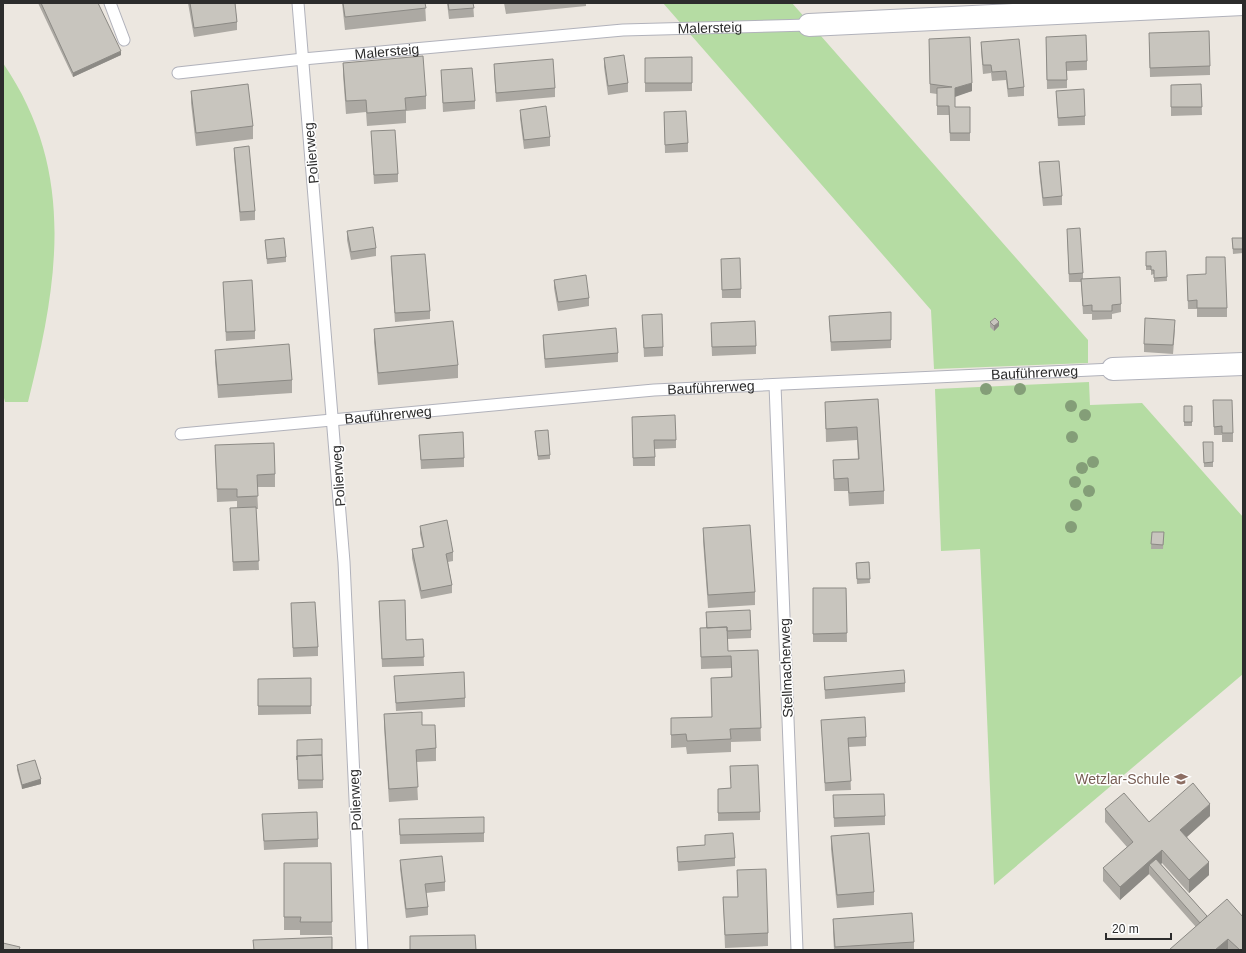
<svg xmlns="http://www.w3.org/2000/svg" width="1246" height="953" viewBox="0 0 1246 953" font-family="Arial,sans-serif">
<style>
.green{fill:#b5dca3}
.lines{fill:none;stroke-linecap:round;stroke-linejoin:round}
.lane-casing{stroke:#b1b2bb;stroke-width:13}
.street-casing{stroke:#b1b2bb;stroke-width:24}
.lane{stroke:#fff;stroke-width:11}
.street{stroke:#fff;stroke-width:22}
.tree{fill:#849e78}
.wall{fill:#aca9a3}
.shaded-wall{fill:#8c8a85}
.building{fill:#c8c5be;stroke:#8c8a85}
.labels{text-anchor:middle;dominant-baseline:central;stroke-width:3;stroke-linejoin:round;paint-order:stroke}
.street-label{font-size:14px;fill:#2c2c2c;stroke:#fff}
.education-label{font-size:14px;fill:#785e54;stroke:#fff;text-anchor:end}
</style>
<rect width="100%" height="100%" fill="#ece7e0"/>
<path class="green" d="M663,3H792L1088,340V363L934,369L931,310Z
M3,63C77,171 58,283 28,402H5L3,394Z
M1089,382L1090,405L1142,403L1243,517V674L994,885L980,549L941,551L935,389Z"/>
<g class="lines">
<g class="lane-casing">
<g id="lane">
<path d="M110,3L124,40"/>
<path d="M298,3L344,562L362,950"/>
<path id="s1" d="M178,73L303,59L623,30L809,25"/>
<path d="M775,385L797,950"/>
<path id="s2" d="M181,434L654,390L1113,369"/>
</g>
</g>
<g class="street-casing">
<path id="street" d="M809,25L1243,4
M1113,369L1243,364"/>
</g>
<use href="#lane" class="lane"/>
<use href="#street" class="street"/>
</g>
<g class="tree">
<circle cx="986" cy="389" r="6"/>
<circle cx="1020" cy="389" r="6"/>
<circle cx="1071" cy="406" r="6"/>
<circle cx="1085" cy="415" r="6"/>
<circle cx="1072" cy="437" r="6"/>
<circle cx="1093" cy="462" r="6"/>
<circle cx="1082" cy="468" r="6"/>
<circle cx="1075" cy="482" r="6"/>
<circle cx="1089" cy="491" r="6"/>
<circle cx="1076" cy="505" r="6"/>
<circle cx="1071" cy="527" r="6"/>
</g>
<path class="wall" d="M38,3H98L121,55L73,77Z
M188,3H235L237,22V30L194,37Z
M342,3H425L426,21L345,30Z
M447,3H473L474,17L449,19Z
M504,3H586V6L506,14Z
M1046,37L1087,61V70L1067,71V88L1047,89Z
M929,39L972,91L955,96V107H970V141H950L949,115H937V94L930,93Z
M981,42L1024,87V96L1008,97L1006,80L992,81L991,73L983,74L981,51Z
M1149,42L1210,66V75L1150,77Z
M692,57V91L645,92V58Z
M604,58L628,83V92L608,95L604,67Z
M343,63L426,96V109L406,111V123L367,126L366,112L346,114L343,75Z
M494,64L555,88V97L496,102L494,72Z
M441,70L475,101V109L443,112Z
M1201,84L1202,115L1171,116V85Z
M191,91L253,126V139L196,146L191,103Z
M1056,91L1085,116V125L1058,126Z
M520,110L550,137V146L524,149L520,118Z
M664,112L688,143V152L665,153Z
M371,131L398,174V182L374,184Z
M234,148L255,211V220L240,221L234,157Z
M1039,162L1062,196V205L1043,206L1039,171Z
M1067,229L1083,273V279L1121,304V312L1112,314V319L1092,320V314H1083L1081,282H1069Z
M347,231L376,248V256L351,260L347,240Z
M1232,238H1243V253L1233,254Z
M265,240L286,257V262L267,264Z
M1166,251L1167,281L1154,282V274L1151,275V270H1146V252Z
M391,256L430,311V319L395,322L391,265Z
M721,259L741,289V298H722Z
M1187,275L1227,308V317H1197V309H1188Z
M554,280L589,298V306L558,311L554,288Z
M223,282L255,331V339L226,341Z
M891,312V348L831,351L829,316Z
M642,315L663,347V356L644,357Z
M990,322L999,326L994,331L990,327Z
M374,329L458,365V378L378,385L374,342Z
M1175,329L1173,354L1144,352V344Z
M711,331L756,346V354L712,356Z
M543,335L618,353V362L545,368L543,344Z
M215,350L292,380V393L218,398L215,362Z
M878,399L884,491V504L849,506L848,491H834L833,460L858,459L857,440L826,442L825,402Z
M1213,400L1233,433V442H1222V435H1214Z
M1184,406H1192V426H1184Z
M632,425L676,440V448L655,449V466H633Z
M535,431L550,455V459L538,460Z
M419,435L464,458V467L421,469Z
M1203,442H1213V467H1204Z
M215,445L275,474V487H257L258,509H256L259,570L233,571L230,508H237V501L217,502Z
M420,526L453,552V561L448,562L452,585V593L421,599L412,558V549L423,547L420,534Z
M703,528L755,592V605L708,608L703,541Z
M1152,532H1164L1163,549H1151Z
M869,562L870,583L857,584L856,563Z
M813,588H846L847,642H813Z
M379,601L406,640L423,639L424,666L382,667Z
M291,603L318,647V656L293,657Z
M706,612L751,630V638L728,639V651L758,650L761,741L731,742V752L687,754L686,747L671,748V718L712,717L711,678L731,677V668L701,669L700,628H706Z
M394,676L465,698V707L396,711Z
M824,677L905,683V692L825,699Z
M311,678V714L258,715V679Z
M384,714L422,725L436,748V761L416,762L418,800L389,802L384,727Z
M821,720L866,737V746L849,747L851,790L825,791Z
M297,740L323,780V788L298,789Z
M17,765L41,784L22,789L17,770Z
M730,788L760,812V820L718,821V789Z
M833,795L885,816V825L834,827Z
M1105,809L1149,822L1210,816L1187,837L1209,875L1189,893L1162,863L1161,864L1207,916L1243,950H1169L1196,927L1149,874L1120,900L1103,881V868L1127,847L1105,822Z
M262,814L318,839V847L264,850Z
M399,819L484,833V842L400,844Z
M705,835L735,858V866L678,871L677,847L705,845Z
M831,836L874,892V905L837,908L831,849Z
M400,860L445,882V891L426,893L428,907V915L406,918L400,869Z
M284,863H331L332,935H300V930H284Z
M737,870L768,933V946L725,948L723,897H738Z
M833,919L914,942V950H834L833,932Z"/>
<path class="shaded-wall" d="M121,51V55L73,77V73Z
M972,83V91L955,97V88Z
M999,322V326L994,331V326Z
M41,779V784L22,789V785Z
M1210,804V816L1180,843V830Z
M1162,850V863L1154,870L1149,865V874L1120,900V887Z
M1209,862V875L1189,893V880Z
M1228,939V950H1215Z"/>
<path class="building" d="M41,3H98L121,51L73,73Z
M190,3H235L237,22L194,28Z
M343,3H425L426,8L345,17Z
M448,3H473L474,8L449,10Z
M1209,31L1210,66L1150,68L1149,33Z
M1086,35L1087,61L1066,62L1067,80H1047L1046,37Z
M970,37L972,83L955,88V107H970V133H950L949,106H937V88L952,87L930,84L929,39Z
M1019,39L1024,87L1008,89L1006,71L992,72L991,65H983L981,42Z
M624,55L628,83L608,86L604,58Z
M423,56L426,96L405,98L406,110L367,113L366,100L346,101L343,63Z
M692,57V83H645V58Z
M553,59L555,88L496,93L494,64Z
M472,68L475,101L443,103L441,70Z
M248,84L253,126L196,133L191,91Z
M1201,84L1202,107H1171V85Z
M1084,89L1085,116L1058,118L1056,91Z
M546,106L550,137L524,140L520,110Z
M686,111L688,143L665,145L664,112Z
M395,130L398,174L374,175L371,131Z
M249,146L255,211L240,212L234,148Z
M1059,161L1062,196L1043,198L1039,162Z
M373,227L376,248L351,252L347,231Z
M1080,228L1083,273L1069,274L1067,229Z
M284,238L286,257L267,259L265,240Z
M1232,238H1243V249H1233Z
M1166,251L1167,277L1154,278V270H1151V266H1146V252Z
M425,254L430,311L395,313L391,256Z
M1206,257H1225L1227,308H1197V300L1188,301L1187,275L1206,274Z
M740,258L741,289L722,290L721,259Z
M586,275L589,298L558,302L554,280Z
M1120,277L1121,304L1112,305V311H1092V305L1083,306L1081,279Z
M252,280L255,331L226,332L223,282Z
M891,312V340L831,342L829,316Z
M662,314L663,347L644,348L642,315Z
M995,318L999,322L994,326L990,322Z
M1145,318L1175,320L1173,345L1144,344Z
M453,321L458,365L378,373L374,329Z
M755,321L756,346L712,347L711,323Z
M616,328L618,353L545,359L543,335Z
M289,344L292,380L218,385L215,350Z
M878,399L884,491L849,493L848,478L834,479L833,460L859,459L857,427L826,429L825,402Z
M1213,400H1232L1233,433H1222V426L1214,427Z
M1184,406H1192V422H1184Z
M675,415L676,440H654L655,457L633,458L632,417Z
M548,430L550,455L538,456L535,431Z
M463,432L464,458L421,460L419,435Z
M1203,442H1213V462L1204,463Z
M274,443L275,474L257,475L258,496L237,497V489H217L215,445Z
M256,507L259,561L233,562L230,508Z
M447,520L453,552L446,554L452,585L421,591L412,549L424,547L420,526Z
M750,525L755,592L708,595L703,528Z
M1152,532H1164L1163,545L1151,544Z
M869,562L870,579H857L856,563Z
M813,588H846L847,633L813,634Z
M405,600L406,640L423,639L424,657L382,659L379,601Z
M315,602L318,647L293,648L291,603Z
M750,610L751,630L727,631V627L707,628L706,612Z
M727,627L728,651L758,650L761,728L730,729L731,739L687,741L686,734L671,735V718L712,717L711,678L732,677L731,656L701,657L700,628Z
M904,670L905,683L825,690L824,677Z
M464,672L465,698L396,703L394,676Z
M311,678V706H258V679Z
M422,712V725H435L436,748L416,750L418,787L389,789L384,714Z
M865,717L866,737L848,738L851,781L825,783L821,720Z
M322,739V755L297,756V760V740Z
M322,755L323,780H298L297,756Z
M35,760L41,779L22,785L17,765Z
M758,765L760,812L718,813V789L731,788L730,766Z
M1193,783L1210,804L1180,830L1209,862L1189,880L1162,850L1120,887L1103,868L1133,842L1105,809L1124,793L1149,822Z
M884,794L885,816L834,818L833,795Z
M317,812L318,839L264,841L262,814Z
M484,817V833L400,835L399,819Z
M733,833L735,858L678,862L677,847L705,845V835Z
M869,833L874,892L837,895L831,836Z
M442,856L445,882L425,884L428,907L406,909L400,860Z
M1156,859L1207,916L1200,923L1149,865Z
M284,863H331L332,922H300L301,917H284Z
M766,869L768,933L725,935L723,897H738L737,870Z
M1227,899L1243,917V950H1240L1228,939L1215,950H1169Z
M912,913L914,942L835,947L833,919Z
M475,935L476,950H410V936Z
M332,937V950H254L253,940Z
M3,943L20,947L19,950H3Z"/>
<defs>
<g id="school-bare" transform="scale(1.08)"><path d="M0-5L7-2L0 1L-7-2ZM-4 1L0 2.5L4 1V4Q0 6-4 4Z" fill="#8d6e63" stroke="#fff" stroke-width="2.5" paint-order="stroke"/></g>
</defs>
<g fill-rule="evenodd">
<use href="#school-bare" x="1181" y="779"/>
</g>
<g class="labels">
<g class="street-label">
<text stroke="none"><textPath href="#s1" startOffset="534">Malersteig</textPath></text>
<text stroke="none"><textPath href="#s1" startOffset="210">Malersteig</textPath></text>
<text transform="translate(311 153) rotate(-95)">Polierweg</text>
<text stroke="none"><textPath href="#s2" startOffset="856">Bauführerweg</textPath></text>
<text stroke="none"><textPath href="#s2" startOffset="532">Bauführerweg</textPath></text>
<text stroke="none"><textPath href="#s2" startOffset="208">Bauführerweg</textPath></text>
<text transform="translate(338 476) rotate(-94)">Polierweg</text>
<text transform="translate(786 668) rotate(-92)">Stellmacherweg</text>
<text transform="translate(355 800) rotate(-93)">Polierweg</text>
</g>
<g class="education-label">
<text x="1170" y="779">Wetzlar-Schule</text>
</g>
</g>
<rect width="1246" height="953" fill="none" stroke="#2c2c2c" stroke-width="8"/>
<path d="M1106 933v6h65v-6" fill="none" stroke="#2c2c2c" stroke-width="2"/>
<text x="1112" y="933" font-size="12" fill="#2c2c2c" stroke="#ffffff" stroke-width="3" paint-order="stroke">20 m</text>
</svg>
